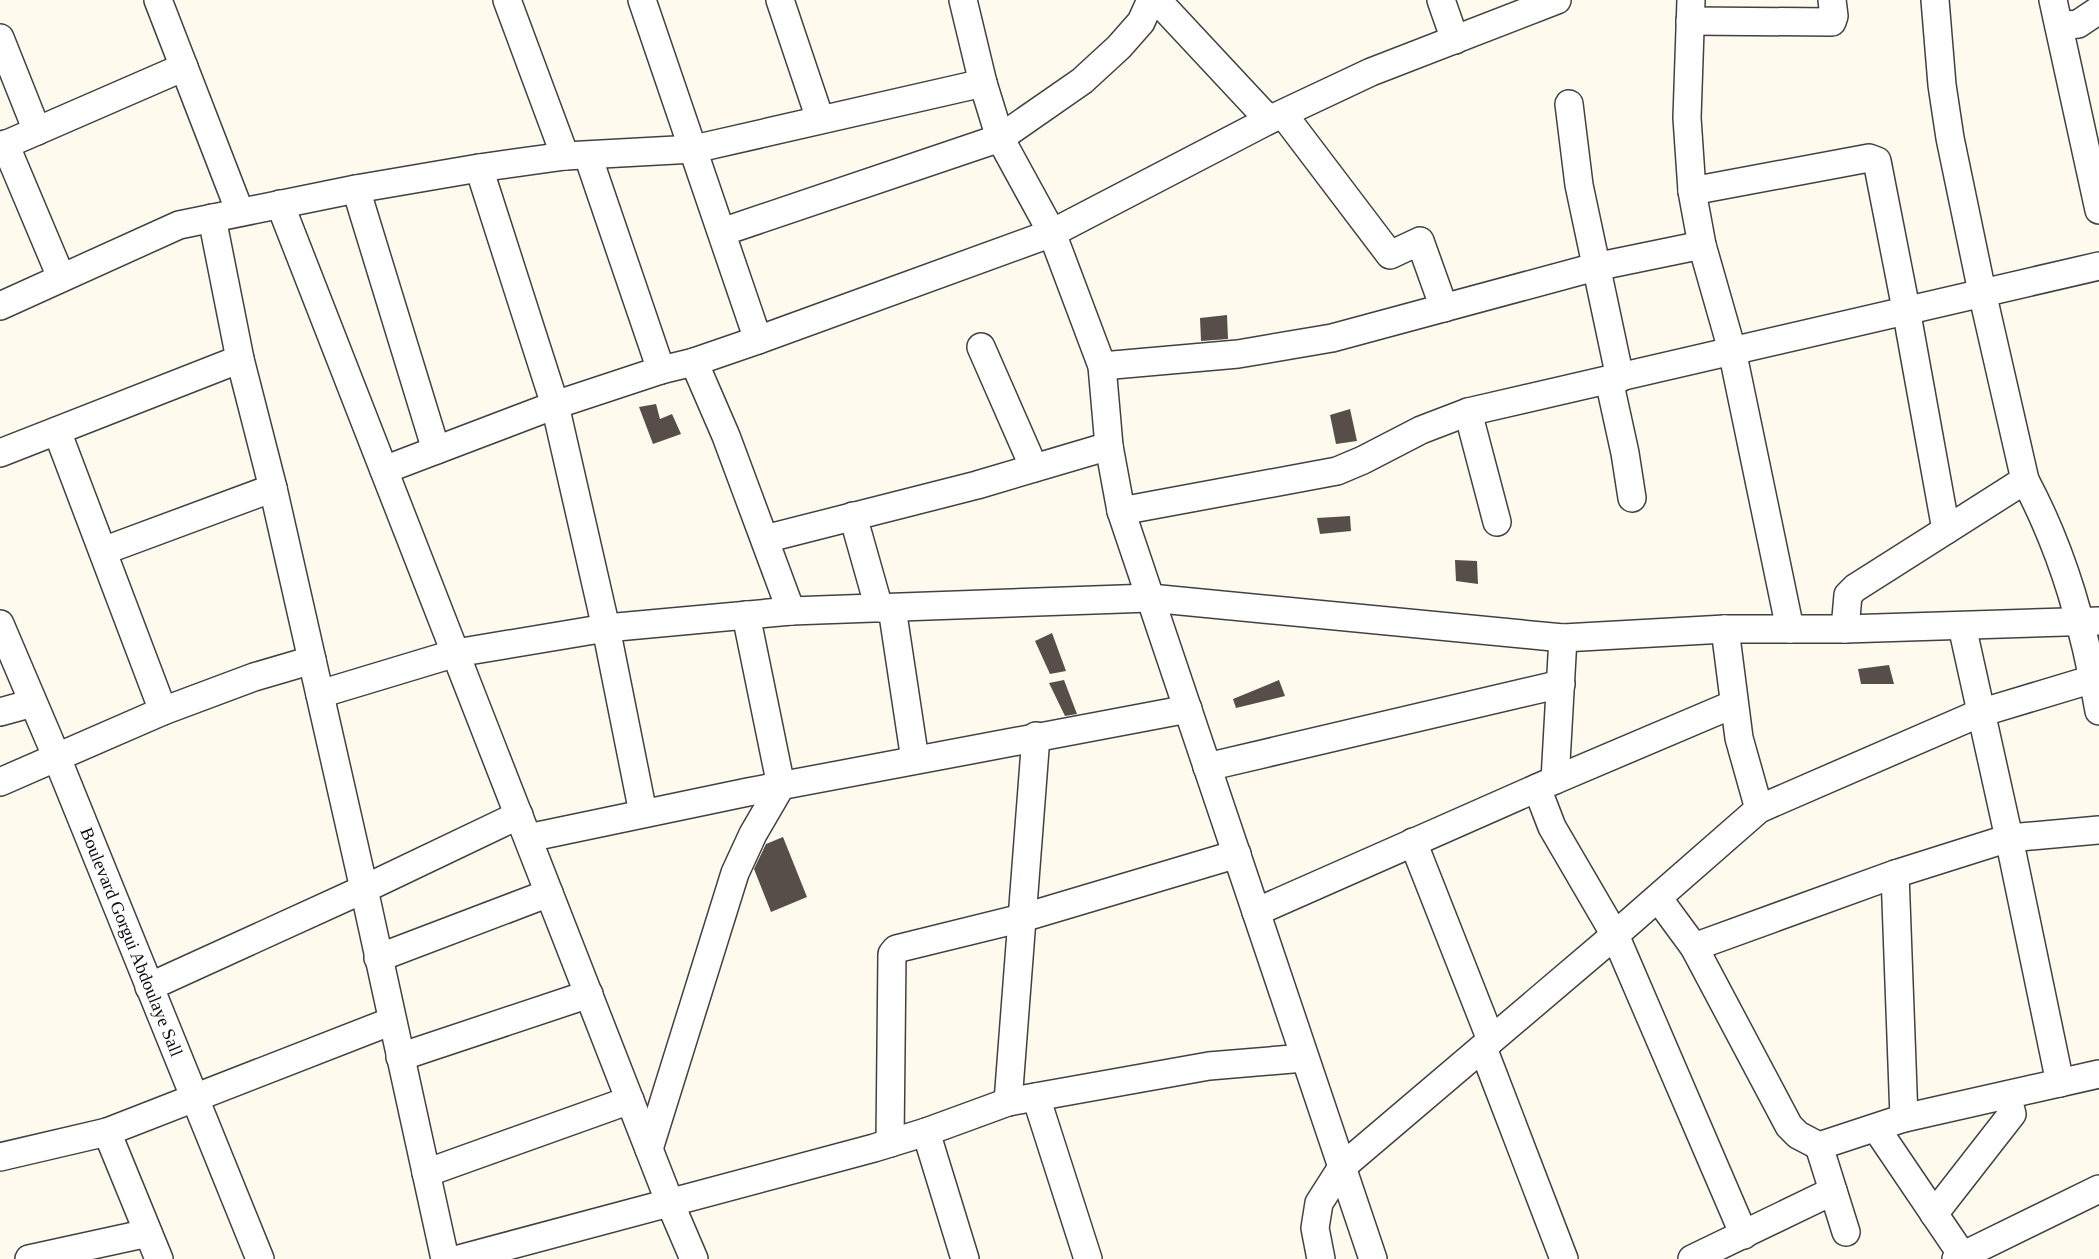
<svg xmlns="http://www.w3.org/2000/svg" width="2099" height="1259" viewBox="0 0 2099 1259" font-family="'Times New Roman',serif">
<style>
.building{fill:#574e49}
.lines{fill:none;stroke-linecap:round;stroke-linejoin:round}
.minor-casing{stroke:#414141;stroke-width:30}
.minor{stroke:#fff;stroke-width:27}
.labels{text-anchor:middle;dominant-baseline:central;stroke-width:6;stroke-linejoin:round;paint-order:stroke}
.street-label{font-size:18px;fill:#0e0e0e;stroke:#fff}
</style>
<rect width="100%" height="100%" fill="#fffaee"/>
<path class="building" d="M1227,315L1228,339L1201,341L1200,318Z
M656,404L660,419L672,414L681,434L653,444L639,407Z
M1350,409L1357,441L1336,444L1330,415Z
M1350,516L1351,531L1320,534L1317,518Z
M1455,560L1477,561L1478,584L1456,581Z
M1052,633L1066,671L1050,674L1035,641Z
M1889,665L1894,684H1861L1858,669Z
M1064,680L1077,714L1065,716L1049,683Z
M1279,680L1285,696L1236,708L1233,699Z
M783,837L807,897L771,912L754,869L766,844Z"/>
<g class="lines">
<g class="minor-casing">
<g id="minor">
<path d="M158,0L240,212"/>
<path d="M507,0L565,156"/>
<path d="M642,0L758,340"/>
<path d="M780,0L820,119"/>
<path d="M963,0L983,83L1000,138L1052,233L1102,366L1109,446L1121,511L1373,1259"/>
<path d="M1157,0L1269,120"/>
<path d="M1441,0L1455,40"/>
<path d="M2053,0L2099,210"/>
<path d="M1690,21L1832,22L1834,16L1832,0"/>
<path d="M2059,26L2078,24L2099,10"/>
<path d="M0,38L37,131"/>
<path d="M1569,104L1579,185L1620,378"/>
<path d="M1283,114L1390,255L1420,241L1444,308"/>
<path d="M5,144L61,277"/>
<path d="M0,147L184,67"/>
<path d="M588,156L661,370"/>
<path d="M479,168L555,405L606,628L643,813"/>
<path d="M356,189L436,450"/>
<path d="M1692,191L1869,158L1877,161L1906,309L1946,530"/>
<path d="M280,204L670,1203L694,1259"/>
<path d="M212,218L240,359L273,488L364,889L445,1259"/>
<path d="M722,232L1000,138L1082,81L1119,47L1141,22L1151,0"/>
<path d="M1702,245L1732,350L1790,629"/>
<path d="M0,306L179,225L356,189L479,168L565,156L694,149L983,83"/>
<path d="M981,347L1034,468"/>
<path d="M694,362L726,436L791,611"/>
<path d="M1102,366L1238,354L1332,338L1595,267L1702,245L1692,191L1687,118L1691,0"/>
<path d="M1609,380L1625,453L1632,498"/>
<path d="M1468,412L1497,522"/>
<path d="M57,431L163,711"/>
<path d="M0,453L240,359"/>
<path d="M384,470L555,405L661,370L694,362L758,340L1052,233L1269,120L1371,72L1557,0"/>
<path d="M2025,480C2064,553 2085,630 2099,711"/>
<path d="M1121,511L1337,471L1363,460L1421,430L1468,412L2099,266"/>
<path d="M853,516L879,608"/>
<path d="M765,539L977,485L1109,446"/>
<path d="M103,551L273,488"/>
<path d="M892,608L915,760"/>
<path id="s1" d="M0,624L57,758L260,1259"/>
<path d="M1962,626L2009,838L2060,1083"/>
<path d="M1725,629L1739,738L1759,809"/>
<path d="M1845,629L1848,595L1855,588L2025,480L1982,292L1950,138L1942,85L1935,0"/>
<path d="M320,694L456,653L606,628L791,611L1150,598L1563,638L1725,629H1845L2099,621"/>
<path d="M0,712L33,703"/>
<path d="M1207,767L1561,684"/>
<path d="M1555,780L1734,704"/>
<path d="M0,782L163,711L254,677L312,660"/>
<path d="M1537,788L1552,827L1615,935L1744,1235"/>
<path d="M528,838L748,792L1188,709"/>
<path d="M1413,842L1491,1040"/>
<path d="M1658,898L1694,947L1789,1126L1798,1135L1819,1146L1904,1118L1895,874L2009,838L2099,830"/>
<path d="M1256,912L1555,780L1563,638"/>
<path d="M1694,947L1895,874"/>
<path d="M378,958L549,893"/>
<path d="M149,987L364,889L519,815"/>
<path d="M1483,1048L1564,1259"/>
<path d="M400,1057L589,994"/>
<path d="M1036,1097L1088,1259"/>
<path d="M1008,1102L1036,736"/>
<path d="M1904,1118L2099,1074"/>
<path d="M1876,1128L1962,1255"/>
<path d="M107,1132L159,1259"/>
<path d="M926,1132L965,1259"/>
<path d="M890,1143L892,954L896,949L1022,918L1237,854"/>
<path d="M1819,1146L1846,1232"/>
<path d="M649,1149L735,873L753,834L781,786L746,615"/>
<path d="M0,1157L107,1132L392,1021"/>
<path d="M426,1173L630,1100"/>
<path d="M1934,1214L2012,1114L2007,1095"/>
<path d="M29,1259L148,1233"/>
<path d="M459,1259L874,1148L926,1132L1008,1102L1209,1066L1304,1058"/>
<path d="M1321,1259L1315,1228L1319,1203L1342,1167L1615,935L1759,809L1980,713L2093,679"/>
<path d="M1692,1259L1833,1191"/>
<path d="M1956,1259L2099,1189"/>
</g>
</g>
<use href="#minor" class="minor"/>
</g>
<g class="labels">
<g class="street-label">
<text stroke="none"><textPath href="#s1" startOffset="344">Boulevard Gorgui Abdoulaye Sall</textPath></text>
</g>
</g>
</svg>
